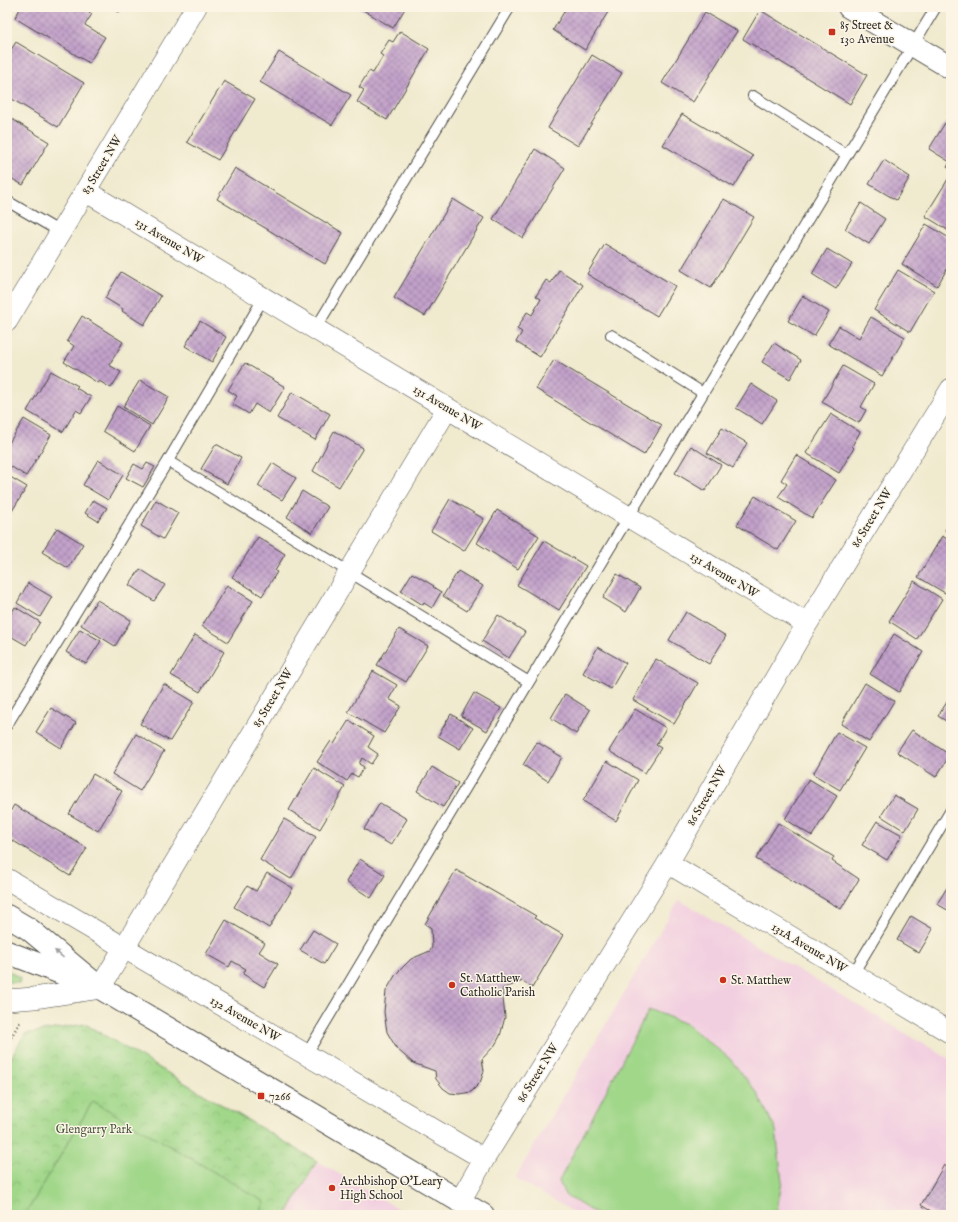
<svg xmlns="http://www.w3.org/2000/svg" width="958" height="1222" viewBox="0 0 958 1222" font-family="'IM FELL English',serif">
<style>
.built{fill:#f2cfe0}
.grass{fill:url(#grass-tufts);stroke:#66815a}
.park{fill:url(#park-crowns);stroke:#66815a}
.garden{fill:#a0d789;stroke:#66815a}
.building{fill:url(#building-cross-hatch)}
.lines{fill:none;stroke-linecap:round;stroke-linejoin:round}
.service-casing{stroke:#494844;stroke-width:12}
.minor-casing{stroke:#494844;stroke-width:22}
.tertiary-casing{stroke:#494844;stroke-width:24}
.path{stroke:#494844;stroke-width:2.5;stroke-dasharray:1 3;stroke-linecap:butt}
.service{stroke:#fff;stroke-width:10}
.minor{stroke:#fff;stroke-width:21}
.tertiary{stroke:#fff;stroke-width:22}
.oneway{fill:#a0a0a0}
.poi-dot{fill:#c8321e;stroke:#fcf5e5;stroke-width:1.5}
.labels{text-anchor:middle;dominant-baseline:central;stroke-width:3;stroke-linejoin:round;paint-order:stroke}
.poi-label{font-size:12px;fill:#2b2b2b;stroke:#fcf5e5;text-anchor:start}
.street-label{font-size:12px;fill:#2b2b2b;stroke:#fcf5e5}
.park-label{font-size:12px;fill:#485642;stroke:#fcf5e5}
</style>
<defs>
<pattern id="grass-tufts" width="24" height="20" patternUnits="userSpaceOnUse"><rect width="24" height="20" fill="#a0d789"/><path d="M3 7l-1-3M5 7V3M7 7l1-3M15 17l-1-3M17 17v-4M19 17l1-3" fill="none" stroke="#8ab976"/></pattern>
<pattern id="park-crowns" width="20" height="18" patternUnits="userSpaceOnUse"><rect width="20" height="18" fill="#a0d789"/><path d="M2 6a3 3 0 1 1 6 0M12 15a3 3 0 1 1 6 0" fill="none" stroke="#8ab976"/></pattern>
<pattern id="building-cross-hatch" width="8" height="8" patternUnits="userSpaceOnUse"><rect width="8" height="8" fill="#c2a1ca"/><path d="M0 0l8 8M0 8l8-8" fill="none" stroke="#9e83a4"/></pattern>
</defs>
<rect width="100%" height="100%" fill="#fcf5e5"/>
<filter id="ink" filterUnits="userSpaceOnUse"><feTurbulence type="fractalNoise" baseFrequency=".025" numOctaves="2"/><feDisplacementMap in="SourceGraphic" scale="8" xChannelSelector="R" yChannelSelector="G"/><feConvolveMatrix kernelMatrix="1 2 1 2 8 2 1 2 1" color-interpolation-filters="sRGB"/></filter>
<filter id="wash" filterUnits="userSpaceOnUse"><feTurbulence type="fractalNoise" baseFrequency=".012" numOctaves="4" result="noise"/><feDisplacementMap in="SourceGraphic" scale="16" xChannelSelector="R" yChannelSelector="G"/><feGaussianBlur stdDeviation="0.9" result="paint"/><feColorMatrix in="noise" values="0 0 0 0 0 0 0 0 0 0 0 0 0 0 0 0 0 1.4 0 .05"/><feComposite in="paint" operator="in"/></filter>
<g filter="url(#wash)">
<rect width="100%" height="100%" fill="#f0eacf"/>
<path class="built" d="M679,900L951,1060V1215H579L515,1178Z
M317,1161L409,1215H286Z"/>
<path class="grass" d="M7,970L20,978L19,983L7,982Z"/>
<path class="park" d="M85,1024L317,1161L286,1215H7V1064L25,1034Z"/>
<path class="garden" d="M649,1009L686,1024L729,1058L756,1091L776,1130L782,1182L776,1215H598L565,1195L559,1181Z
M93,1101L265,1202L258,1215H25Z"/>
<g id="blocks">
<path class="building" d="M21,7H81L92,14L85,25L105,37L89,63L15,18Z
M110,7H122L119,12Z
M358,7H406L393,28Z
M567,7H611L585,50L553,30Z
M760,10L867,75L850,104L743,39Z
M705,12L737,31L693,102L662,83Z
M400,31L429,49L387,120L357,102L364,90L359,87L369,71L373,73L383,56L380,54L389,40L393,42Z
M16,42L84,83L58,127L7,96V56Z
M279,52L351,95L332,125L260,82Z
M592,55L622,73L578,146L548,128Z
M224,81L255,99L218,160L187,142Z
M682,114L753,156L734,187L663,145Z
M7,116L49,142L23,185L7,176Z
M945,123L951,127V170L947,167L950,162L929,149Z
M535,149L565,168L523,238L493,219Z
M884,160L910,177L896,200L869,184Z
M235,168L343,233L325,264L217,199Z
M950,176L951,177V232L925,216Z
M453,199L484,218L425,316L394,298Z
M724,199L754,217L711,288L681,270Z
M861,203L885,219L869,244L845,229Z
M926,224L951,239V259L948,263L950,264L937,286L902,264Z
M605,244L675,286L657,316L587,274Z
M827,249L852,264L836,289L812,274Z
M559,270L583,285L540,357L516,342L522,332L517,329L527,312L532,315L541,299L536,296L546,280L551,283Z
M898,270L934,291L910,332L874,310Z
M121,272L161,296L144,325L122,311L123,309L105,298Z
M803,296L829,312L814,336L788,321Z
M82,316L123,342L109,365L121,372L111,388L99,381L98,383L64,362L74,346L67,341Z
M871,317L905,337L882,376L828,344L839,326L859,338Z
M200,321L226,337L212,362L185,346Z
M774,343L801,360L790,379L762,362Z
M554,360L662,425L644,455L536,389Z
M245,363L285,387L269,413L255,404L249,414L232,404L237,396L228,390Z
M843,366L874,384L861,407L866,410L859,423L822,402Z
M51,371L78,386L76,388L91,397L81,413L76,410L63,432L27,411Z
M140,380L169,397L152,425L123,407Z
M751,384L777,401L762,424L736,408Z
M292,392L330,414L315,440L277,418Z
M117,406L150,426L135,451L103,431Z
M831,414L860,432L852,446L854,448L839,473L806,453Z
M24,419L51,435L26,476L7,464V446Z
M722,428L747,443L733,468L707,453Z
M334,431L363,448L339,487L313,471Z
M216,444L241,458L227,484L201,469Z
M691,446L721,465L705,491L675,473Z
M796,455L836,480L812,518L778,497L787,484L781,480Z
M98,460L123,475L108,500L83,485Z
M147,463L155,467L143,487L126,478L134,464L143,469Z
M272,463L296,478L282,500L258,486Z
M7,475L27,487L7,519Z
M302,491L328,507L312,533L287,517Z
M755,496L796,521L778,550L737,525Z
M450,499L484,519L464,551L431,531Z
M93,500L107,508L98,521L85,513Z
M156,500L178,513L163,539L141,526Z
M497,510L539,536L518,569L477,543Z
M951,521V534L945,530Z
M57,528L83,544L68,568L42,552Z
M942,536L951,541V583L945,593L918,577Z
M258,537L285,554L275,571L277,572L262,596L232,577Z
M544,541L586,566L559,610L517,585Z
M140,569L165,585L154,601L129,585Z
M458,571L483,586L467,611L443,596Z
M412,573L434,586L433,587L441,592L432,608L424,603L423,605L401,591Z
M617,574L640,588L626,612L603,598Z
M914,581L942,599L917,639L889,621Z
M28,583L52,597L40,617L17,603Z
M227,585L253,601L228,642L202,626Z
M97,600L131,620L115,646L81,625Z
M15,607L40,622L26,645L7,634V621Z
M686,612L726,636L709,664L669,640Z
M498,615L525,632L509,658L482,641Z
M80,629L101,641L86,664L66,652Z
M399,629L428,646L406,682L377,665Z
M894,634L923,652L899,692L870,674Z
M195,635L224,652L200,692L171,675Z
M598,647L626,663L611,689L583,673Z
M656,659L698,683L674,724L633,700Z
M373,671L397,685L389,699L401,706L384,733L348,712Z
M865,683L894,701L869,742L841,724Z
M164,684L194,702L170,741L140,724Z
M474,693L501,708L487,731L461,716Z
M565,694L590,710L576,734L551,718Z
M951,696V724L938,716Z
M51,708L76,723L61,748L36,732Z
M635,709L666,728L656,745L661,748L645,773L609,751Z
M451,714L473,728L460,749L438,736Z
M349,720L374,736L368,747L378,754L371,764L362,758L359,764L364,767L358,777L352,774L347,781L317,762L331,741L334,744Z
M912,730L950,755L936,777L897,752Z
M837,732L865,748L840,790L813,774Z
M136,734L164,751L140,791L112,774Z
M537,742L562,757L548,781L523,765Z
M607,761L638,780L616,821L583,801Z
M432,767L458,783L443,807L417,791Z
M314,768L345,787L320,829L289,810Z
M93,774L122,791L98,831L69,814Z
M809,779L837,796L812,836L785,819Z
M894,795L918,809L905,831L881,816Z
M380,803L407,819L391,845L364,829Z
M14,805L87,848L70,876L7,837V817Z
M284,819L316,837L291,879L260,860Z
M877,821L902,835L887,860L862,845Z
M778,823L834,857L832,861L859,879L841,909L756,859Z
M360,859L385,875L371,898L346,882Z
M456,870L536,916L534,918L563,935L532,988L523,981L502,989L505,1017L500,1036L495,1045L482,1059L484,1071L480,1083L471,1092L459,1094L450,1093L443,1088L436,1079L435,1071L413,1063L397,1049L387,1032L384,1012L386,991L396,974L411,959L430,951L432,947L431,928L425,924Z
M267,873L293,888L269,928L234,907L247,886L256,891Z
M951,881V912L937,904Z
M911,916L933,929L919,953L897,940Z
M226,920L265,943L259,952L278,964L264,987L243,974L246,969L232,961L229,967L206,954Z
M313,930L336,944L324,964L300,950Z
M944,1165L951,1170V1215H937L921,1205Z"/>
</g>
</g>
<g filter="url(#ink)">
<use href="#blocks" fill-opacity="0" stroke="#494844" stroke-width="1"/>
<g class="lines">
<g class="service-casing">
<path id="service" d="M753,96L847,155
M7,201L62,233
M316,328L510,7
M611,335L703,393
M168,461L529,682
M7,725L168,461L264,297
M853,974L951,810
M306,1055L529,682L936,7"/>
</g>
<g class="minor-casing">
<path id="minor" d="M87,192L807,624
M7,321L196,7
M668,863L951,1033
M7,879L484,1159
M7,1000L34,998L100,988L447,409
M460,1201L484,1159L668,863L807,624L951,389"/>
</g>
<g class="tertiary-casing">
<path id="tertiary" d="M849,7L951,68
M7,916L29,929L100,988L483,1215
M7,952L84,982"/>
</g>
<path class="path" d="M7,1044L20,1022"/>
<use href="#service" class="service"/>
<use href="#minor" class="minor"/>
<use href="#tertiary" class="tertiary"/>
</g>
<defs><path id="oneway-solid" d="M-6-.8H1V-3.2L6.5 0L1 3.2V.8H-6Z"/></defs>
<use class="oneway" href="#oneway-solid" transform="translate(59 954) rotate(-140)"/>
</g>
<g class="poi-dot">
<rect x="828" y="28" width="8" height="8" rx="2"/>
<circle cx="723" cy="980" r="4"/>
<circle cx="452" cy="985" r="4"/>
<rect x="257" y="1092" width="8" height="8" rx="2"/>
<circle cx="332" cy="1188" r="4"/>
</g>
<g class="labels">
<g class="poi-label">
<text x="840" y="25">85 Street &amp;<tspan x="840" dy="14">130 Avenue</tspan></text>
<text x="460" y="978">St. Matthew<tspan x="460" dy="14">Catholic Parish</tspan></text>
<text x="731" y="980">St. Matthew</text>
<text x="269" y="1096">7266</text>
<text x="340" y="1181">Archbishop O'Leary<tspan x="340" dy="14">High School</tspan></text>
</g>
<g class="street-label">
<text transform="translate(102 165) rotate(-59)">83 Street NW</text>
<text transform="translate(169 241) rotate(31)">131 Avenue NW</text>
<text transform="translate(447 408) rotate(31)">131 Avenue NW</text>
<text transform="translate(872 518) rotate(-59)">86 Street NW</text>
<text transform="translate(724 575) rotate(31)">131 Avenue NW</text>
<text transform="translate(273 698) rotate(-59)">85 Street NW</text>
<text transform="translate(707 796) rotate(-60)">86 Street NW</text>
<text transform="translate(809 948) rotate(31)">131A Avenue NW</text>
<text transform="translate(245 1019) rotate(30)">132 Avenue NW</text>
<text transform="translate(538 1073) rotate(-58)">86 Street NW</text>
</g>
<g class="park-label">
<text x="94" y="1129">Glengarry Park</text>
</g>
</g>
<rect width="958" height="1222" fill="none" stroke="#fcf5e5" stroke-width="24"/>
</svg>
